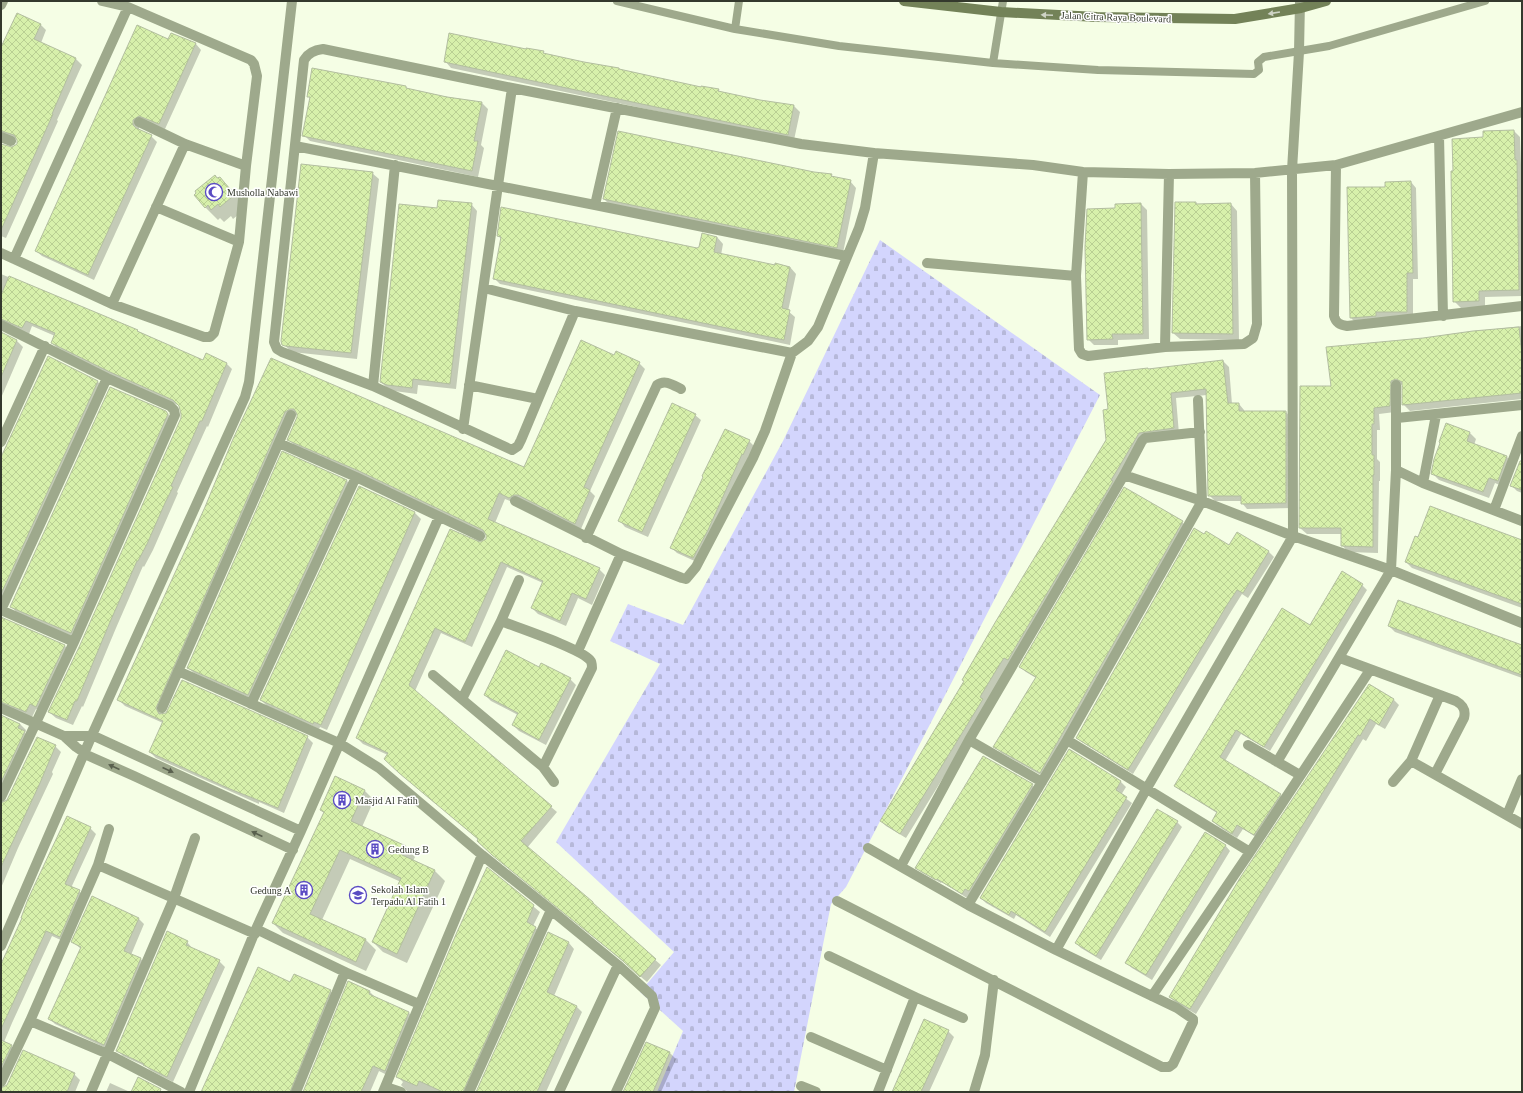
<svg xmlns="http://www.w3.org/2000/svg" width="1523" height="1093" viewBox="0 0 1523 1093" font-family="Georgia,serif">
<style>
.cemetery{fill:url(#cemetery-stones)}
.shadow{fill:#0003}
.building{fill:url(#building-cross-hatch);stroke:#b3bea0}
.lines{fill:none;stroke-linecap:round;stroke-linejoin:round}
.lane{stroke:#9ea98c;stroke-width:8}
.street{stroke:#9ea98c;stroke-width:10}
.secondary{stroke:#738258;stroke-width:10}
.oneway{fill:#ced3c5}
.oneway2{fill:#59604e}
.labels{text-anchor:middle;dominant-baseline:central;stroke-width:3;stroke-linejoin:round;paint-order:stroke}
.street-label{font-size:10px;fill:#34392d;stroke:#fff}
.poi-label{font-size:10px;fill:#34392d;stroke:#fff;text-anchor:start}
</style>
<defs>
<pattern id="cemetery-stones" width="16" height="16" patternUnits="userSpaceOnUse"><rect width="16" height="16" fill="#d3d5fd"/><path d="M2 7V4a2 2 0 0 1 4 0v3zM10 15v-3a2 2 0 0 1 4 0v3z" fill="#b6b8d9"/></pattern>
<pattern id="building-cross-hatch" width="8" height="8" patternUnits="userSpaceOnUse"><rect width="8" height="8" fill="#d7f0ab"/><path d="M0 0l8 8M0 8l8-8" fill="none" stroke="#b9cf93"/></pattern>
</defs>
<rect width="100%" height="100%" fill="#f5fee5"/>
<path class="cemetery" d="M880,240L1100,395L846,887L831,904L794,1092H657L683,1031L640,992L674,952L556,842L660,664L610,641L628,604L683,625L783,441Z"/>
<path class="shadow" d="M40,24L46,30L41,43L76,59L82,65L57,120L58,121L6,238L1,236V144L12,149L16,147L19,140L7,136L1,140V51Z
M172,34L196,44L201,50L165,129L139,126V130L151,136L157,142L94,280L42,256L36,251Z
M527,50L543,52L546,55L584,63L619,68L621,71L702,88L718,90L721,92L759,101L794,106L800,112L794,140L451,68L445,61Z
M406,87L409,90L482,103L488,109L481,145L484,148L478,177L310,141L304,135L311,99L308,96Z
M1484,131H1514L1520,137L1521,165L1522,166V296L1485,297V307L1461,308L1454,301V172L1484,138Z
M372,173L379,179L357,359L292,352L283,344Z
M831,175L834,178L850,181L856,188L843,253L610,205L604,199Z
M220,178L232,190L245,206L244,210L233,219L231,216L224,222L220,218L218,220L205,207L218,179Z
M1411,182L1416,188L1418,279H1413V317L1357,324L1351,318L1386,188Z
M1196,203L1198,205L1231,204L1237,211L1239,340L1180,339L1173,333Z
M471,204L477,211L456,389L418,385L417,394L394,391L387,388L381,382L438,209Z
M1141,204L1147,210L1149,339L1118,340V345H1094L1088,339L1116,209Z
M702,234L717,237L723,244L721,255L775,266L790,267L796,274L788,311L795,317L790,345L500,284L494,278L502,239L498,236L697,249L699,248Z
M1,274L137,331L203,361L226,363L232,369L208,427L207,426L177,492L178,493L171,509L153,550L144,567L143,566L116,628L83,707L82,706L73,725L56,718L49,712L81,645L182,418L180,406L117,378L58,349L52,343L55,336L32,326L29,334L1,330Z
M1522,326V399L1410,411L1403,404V384L1399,386L1395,412L1379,414L1380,430H1377V459L1380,462V481H1379L1378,553L1348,552L1342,545V534H1307L1300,528L1332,387L1423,339L1450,334Z
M1,333L17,341L23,347L1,398Z
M48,357L98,382L104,388L1,613V462Z
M614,357L639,363L645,369L590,491L595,496L581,529L505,499L495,523L599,569L605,575L592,605L578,598L566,626L538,614L532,608L543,583L507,567L472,647L441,633L415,691L557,812L527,848L661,965L647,982L406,778L388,755L363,744L357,738L480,544L487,540V535L366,477L294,445L288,439L298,417V415H294L161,714L307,737L313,743L284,813L259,802V804L156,758L150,752L163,723L125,706L119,700L271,360L525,468Z
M1223,361L1229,367L1232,404H1239L1244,410V412H1286L1291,418L1292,508L1247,509L1242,503V501H1215L1209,495L1207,395L1176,398L1179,434L1145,438L988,705L906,838L886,826L881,821L1107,441L1109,410L1148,369L1149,370Z
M166,412L172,418L76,638L16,612L11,606Z
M695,415L701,420L648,537L625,527L620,521Z
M1446,425L1470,433L1476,439L1474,445L1507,457L1513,463L1504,487L1495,483L1489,498L1439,480L1432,473Z
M749,441L755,447L699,563L677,553L672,548Z
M283,453L347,481L353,487L254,700L194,673L188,668Z
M1522,457V493L1517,491L1511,485Z
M360,487L415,513L421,519L327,730L320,727L319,729L267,706L261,700Z
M1125,489L1182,522L1188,528L1046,778L1000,752L995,746L1036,678L1026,672L1021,667Z
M1237,533L1269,552L1274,557L1248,598L1242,594L1232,610L1133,774L1082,742L1077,738L1229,546Z
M1522,541V608L1412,568L1406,562Z
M1362,585L1367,590L1270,751L1241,734L1225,761L1280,795L1285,799L1259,839L1243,829L1237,838L1218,826L1213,821L1217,813L1180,790L1175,785L1310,626Z
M1,618L65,646L71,652L43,712L36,709L32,717L1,711Z
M1389,626L1522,646V678L1395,632Z
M539,669L570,679L576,685L546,745L519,731L513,725L518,715L491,701L485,695Z
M1369,685L1394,700L1399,705L1385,729L1376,724L1366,741L1363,739L1196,1014L1175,1002L1170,997Z
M1,713V716L20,724L26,730L25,733L30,738L1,800Z
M55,746L61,752L52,772L53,774L18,848L1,888V803V805L8,800Z
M1070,750L1121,782L1126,787L1121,795L1132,803L1050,937L1016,915L1014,919L986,903L981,898Z
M1032,785L1037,790L967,898L942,882L941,883L921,872L917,867Z
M365,791L374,800L362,827L405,847L415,857L413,861L435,871L445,881L407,963L383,952L373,942L401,882L350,859L322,920L366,940L376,950L366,971L283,933L273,923L324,813L321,810Z
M1177,822L1182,827L1101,960L1081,948L1076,943Z
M90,828L96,834L71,888L79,891L85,897L65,942L52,936L12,1023L4,1042L11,1046L17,1051L1,1087V968Z
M1225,845L1230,851L1152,980L1132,968L1127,963Z
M487,868L540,912L533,926L542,933L470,1092H408L401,1085L403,1082L398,1077Z
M139,919L144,924L131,955L141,959L146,965L110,1050L55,1024L49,1018L81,949L73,942Z
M187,942L193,949L219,961L225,967L173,1082L150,1070L147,1067L123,1056L117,1050Z
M569,943L574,949L554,996L576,1006L582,1012L546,1092H477Z
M349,982L370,992L376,998L409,1013L415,1019L391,1077L379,1071L370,1092H304Z
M291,983L330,991L336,997L297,1092H215Z
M948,1031L954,1037L929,1092H892Z
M647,1043L670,1053L676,1059L661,1092H625Z
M74,1074L80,1080L75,1092H1V1089Z
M110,1083L130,1092H106Z"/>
<path class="building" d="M17,13L41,24L34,39L76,58L52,114H53L1,230V144L12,147L17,144V140L14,135L1,131V47Z
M137,25L168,39L171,33L196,43L159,124L139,116L133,120V125L136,128L152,135L88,275L35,251Z
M449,33L526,49V48L544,51L543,53L584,62L619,68V69L701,87V86L719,89L718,91L760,100L794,105L788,135L444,62Z
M312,68L406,86V88L447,97L482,102L474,141H478L472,171L302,136L310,97H307Z
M1514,130L1515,160H1517L1519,290L1479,291V301L1453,302L1451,171H1453L1452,139L1483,137V131Z
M618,131L814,172L832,174L831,176L851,180L837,248L603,199Z
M301,164L373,172L351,353L285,346L282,345L281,341Z
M215,175L217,178L220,177L233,193L230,195L232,197L220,207L218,204L211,210L208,205L205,208L194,195L196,193L195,191Z
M1411,181L1413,273H1407V312H1376V316L1350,318L1347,187H1385V182Z
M438,200L472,203L450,384L413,379L412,388L387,385L380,382L399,204L437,208Z
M1175,202H1196V204L1231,203L1233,334L1172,333Z
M1141,203L1143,334H1112L1113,339L1087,340L1085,247L1087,209L1115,208V204Z
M501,207L697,248L699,247L702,233L717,237L714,252L775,265V263L790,267L782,308L790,310L784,340L493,279L501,237L497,236Z
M9,276L138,330L137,331L203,360L206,353L227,363L202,421H200L171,486L173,487L165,503L147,544L138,561H137L110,622L77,701H75L67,720L48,712L80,645L181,418V414L179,406L173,400L110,372L51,343L55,333L26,321L22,328L1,319V295Z
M1519,327L1522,355V393L1402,405V382L1396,379L1391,381L1390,406L1374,408V424H1372V455H1374V475H1373V547L1341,546V528H1299L1300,386H1331L1326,347L1423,338L1473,331Z
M1,332L17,340L1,377Z
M581,340L614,355L616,351L640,362L584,487L590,490L575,524L518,495H514L509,498L499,493L488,519L600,568L586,599L572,593L560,621L531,608L543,581L501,562L465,642L435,628L409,685L552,806L521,841L593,902V903L656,959L640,977L622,960L492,855L477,841L478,839L399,773L384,759L388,753L356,738L450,529L480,542L486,539V535L483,530L359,471L287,440L297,417V414L294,409H290L285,412L156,708L159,714L166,713L182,680L308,736L278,808L230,789L149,752L163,721L117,700L205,507L233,439L271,358L524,467Z
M48,356L98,381L1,594V457Z
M1223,360L1228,403H1239V411H1286V503L1241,504V496H1208L1206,389L1171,393L1174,428L1139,433L1119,467L1111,480L1113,481L1008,660L1004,658L1000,664L980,697L983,699L900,834L880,821L964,681L962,680L996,621L1106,440L1103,410L1108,409L1104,373L1148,368V369Z
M110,387L166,411L168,414L71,633L10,607Z
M672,403L696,414L642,532L618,521Z
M1446,423L1470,432L1467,441L1507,456L1498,481L1489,478L1483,492L1431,474L1434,459L1440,443L1439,442Z
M725,429L750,440L743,455L742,454L708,530L693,558L670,548L703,477L702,476Z
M282,451L347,480L248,695L187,668Z
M1520,461H1522V490L1510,486Z
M359,486L415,512L321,725L314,722L313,724L260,700Z
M1124,487L1183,521L1040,773L993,747L1036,677L1019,667Z
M1430,506L1522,540V604L1405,562L1415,536L1418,537Z
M1194,528L1204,534L1206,531L1229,545L1237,532L1269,551L1243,593L1237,590L1227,605L1128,770L1076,738Z
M1342,571L1363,584L1264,747L1236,730L1220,757L1281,794L1254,835L1237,825L1232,834L1212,821L1217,812L1174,786L1282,608L1310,625Z
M1398,600L1522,645V675L1388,626Z
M1,617L65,645L36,707L30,704L26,712L1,702Z
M506,650L539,667L541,663L571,678L539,740L512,725L518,713L484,695Z
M1369,684L1394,699L1379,725L1370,719L1360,736L1358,735L1190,1009L1169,997L1240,878Z
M1,715L20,724L18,728L25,731L1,782Z
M37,737L56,745L40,783L1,867V803L7,800Z
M1069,749L1121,781L1116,790L1127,797L1045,932L1011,911L1009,915L980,898Z
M983,756L1033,784L969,891L965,889L962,894L937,879L936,880L915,868Z
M335,776L365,790L351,821L406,846L402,855L435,870L397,954L372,942L401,878L340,850L310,914L366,939L356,962L272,923L324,812L320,810Z
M1157,809L1178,821L1096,956L1075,943Z
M67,816L91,827L65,884L80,890L60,937L46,931L1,1029V964L22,918H21L28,899Z
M1205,832L1226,845L1146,975L1125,963L1168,891Z
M487,867L534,905L527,922L536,927L463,1092H443L419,1081L417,1086L396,1077L457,932Z
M92,896L139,918L124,951L141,958L104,1045L48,1019L81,947L71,942Z
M167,931L188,941L186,945L220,960L167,1077L143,1065L144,1064L116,1051Z
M548,932L569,942L547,992L577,1006L562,1038L537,1092H476Z
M258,967L290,982L294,974L331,990L290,1092H201Z
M348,981L370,991L369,994L409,1012L385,1071L373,1066L361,1092H303Z
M924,1019L949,1030L943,1044L921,1092H892Z
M1,1040L12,1045L1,1067Z
M646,1042L670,1052L653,1092H623Z
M23,1050L75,1073L67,1092H1V1088L7,1085Z
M138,1077L161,1089L160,1092H131Z"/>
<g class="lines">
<path class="lane" d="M617,1L735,29L839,46L993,63L1098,70L1254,74L1259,70L1258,62L1264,57L1329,46L1485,1
M735,29L739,1
M993,63L1003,1"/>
<path class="street" d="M1,5L3,1
M139,122L185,144L246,166
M1439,136L1443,316
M1,137L11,141
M295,146L595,205L846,256
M1336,165L1334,316C1336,323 1340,325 1347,326L1522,306
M1083,172L1076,276L1079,349L1082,354L1088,356L1165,347L1244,344L1253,338L1257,324L1255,173
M595,205L617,108
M156,207L239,242
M1,253L112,304L204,337H210L214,333L239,242L246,166L257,76L254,64L251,60L128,7L102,1
M14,259L128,7
M927,263L1076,276
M484,288L575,311L792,353
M112,304L185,144
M575,311L521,440L518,446L512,450L373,386L282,352L277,349L274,342L304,60C308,53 314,50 323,49L512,88L801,144L874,153L1033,165L1083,172L1169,174L1255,173L1336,165L1522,112
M1,325L107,378L170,406L174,410L175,415L74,642L1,797
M1165,347L1169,174
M469,385L538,399
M373,386L395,165
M1397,418L1522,405
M463,429L512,88
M1,442L45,346
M279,443L356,477L480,536
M1396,470L1423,483L1522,521
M1124,475L1202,501L1293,536L1391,570L1522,623
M1423,483L1436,415
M515,501L621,554L682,578L686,579L696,567L753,458L765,431L792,353L808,341L818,327L859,228L865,208L874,153
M1494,510L1522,436
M586,538L657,385C665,379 673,385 681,389
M1,610L107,378
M1,610L74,642
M501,621C519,628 580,648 590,660C592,662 592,665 592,668L543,767
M578,651L621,554
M1340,658L1456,701C1463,705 1466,710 1464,718L1435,774
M178,671L339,743L379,768L482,855L551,910L618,965L652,996L655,1008L616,1092
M433,675L543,767L554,782
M462,699L501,621L519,580
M251,704L356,477
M1,708L64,736
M162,708L291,415
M969,740L1042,782
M1067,740L1250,852
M1248,745L1300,775
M1411,761L1522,824
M1277,762L1391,570L1396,470V385
M1393,782L1411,761L1440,695
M1507,815L1522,779
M293,850L134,776L89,756L76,747L64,736H94L301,831
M98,865L255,934
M901,866L969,740L1124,475L1142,441L1145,438L1200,432
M837,901L1162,1067H1169L1173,1064L1193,1022V1019L1177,1008L1056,950L968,905L868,848
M968,905L1067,740L1202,501L1198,400
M256,929L345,972L419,1004
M1,946L92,735L245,397L249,382L251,365L292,1
M1056,950L1147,788L1293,536L1292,170L1299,52L1300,1
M829,956L915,997L963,1018
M1152,996L1250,852L1370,670
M30,1021L108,1054L181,1092
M811,1037L887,1070
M1,1082L30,1021L98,865L109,829
M801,1086L816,1092
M386,1087L401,1092
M91,1092L174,898L195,838
M189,1092L256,929L301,831L439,517
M296,1092L345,972
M383,1092L482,855
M469,1092L551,910
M559,1092L618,965
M878,1092L915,997
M974,1092L985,1055L994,980"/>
<path class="secondary" d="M904,1L1001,12L1097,17L1235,19L1301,8L1326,1"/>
</g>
<defs><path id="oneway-solid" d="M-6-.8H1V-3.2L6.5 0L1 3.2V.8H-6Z"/></defs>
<g class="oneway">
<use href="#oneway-solid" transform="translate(1274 13) rotate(171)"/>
<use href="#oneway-solid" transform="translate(1047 15) rotate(-177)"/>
</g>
<g class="oneway2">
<use href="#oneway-solid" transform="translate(114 767) rotate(-156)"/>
<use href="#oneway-solid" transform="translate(168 770) rotate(24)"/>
<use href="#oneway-solid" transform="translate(257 834) rotate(-155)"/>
</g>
<defs>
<g id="mosque-ring" transform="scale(0.9)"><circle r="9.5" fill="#fff" stroke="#5a4bc3" stroke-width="1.5"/><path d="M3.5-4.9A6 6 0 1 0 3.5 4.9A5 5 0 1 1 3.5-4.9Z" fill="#5a4bc3"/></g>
<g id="building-ring" transform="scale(0.9)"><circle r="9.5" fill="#fff" stroke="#5a4bc3" stroke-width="1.5"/><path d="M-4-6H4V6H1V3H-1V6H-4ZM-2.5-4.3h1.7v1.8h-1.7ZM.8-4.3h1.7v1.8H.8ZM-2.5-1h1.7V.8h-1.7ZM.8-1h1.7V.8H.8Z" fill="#5a4bc3"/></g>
<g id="school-ring" transform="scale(0.9)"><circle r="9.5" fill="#fff" stroke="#5a4bc3" stroke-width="1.5"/><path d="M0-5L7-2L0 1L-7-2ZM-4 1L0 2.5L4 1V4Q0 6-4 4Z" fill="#5a4bc3"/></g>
</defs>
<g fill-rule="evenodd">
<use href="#mosque-ring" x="214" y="192"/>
<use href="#building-ring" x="342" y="800"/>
<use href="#building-ring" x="375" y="849"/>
<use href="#building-ring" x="304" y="890"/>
<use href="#school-ring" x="358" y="895"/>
</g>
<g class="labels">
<g class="street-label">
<text transform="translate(1116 17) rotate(2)">Jalan Citra Raya Boulevard</text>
</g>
<g class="poi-label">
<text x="227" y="192">Musholla Nabawi</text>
<text x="355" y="800">Masjid Al Fatih</text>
<text x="388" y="849">Gedung B</text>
<text x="371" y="889">Sekolah Islam<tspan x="371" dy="12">Terpadu Al Fatih 1</tspan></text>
<text x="291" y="890" text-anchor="end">Gedung A</text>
</g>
</g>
<rect width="1523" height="1093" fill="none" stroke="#34392d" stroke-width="4"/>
</svg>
